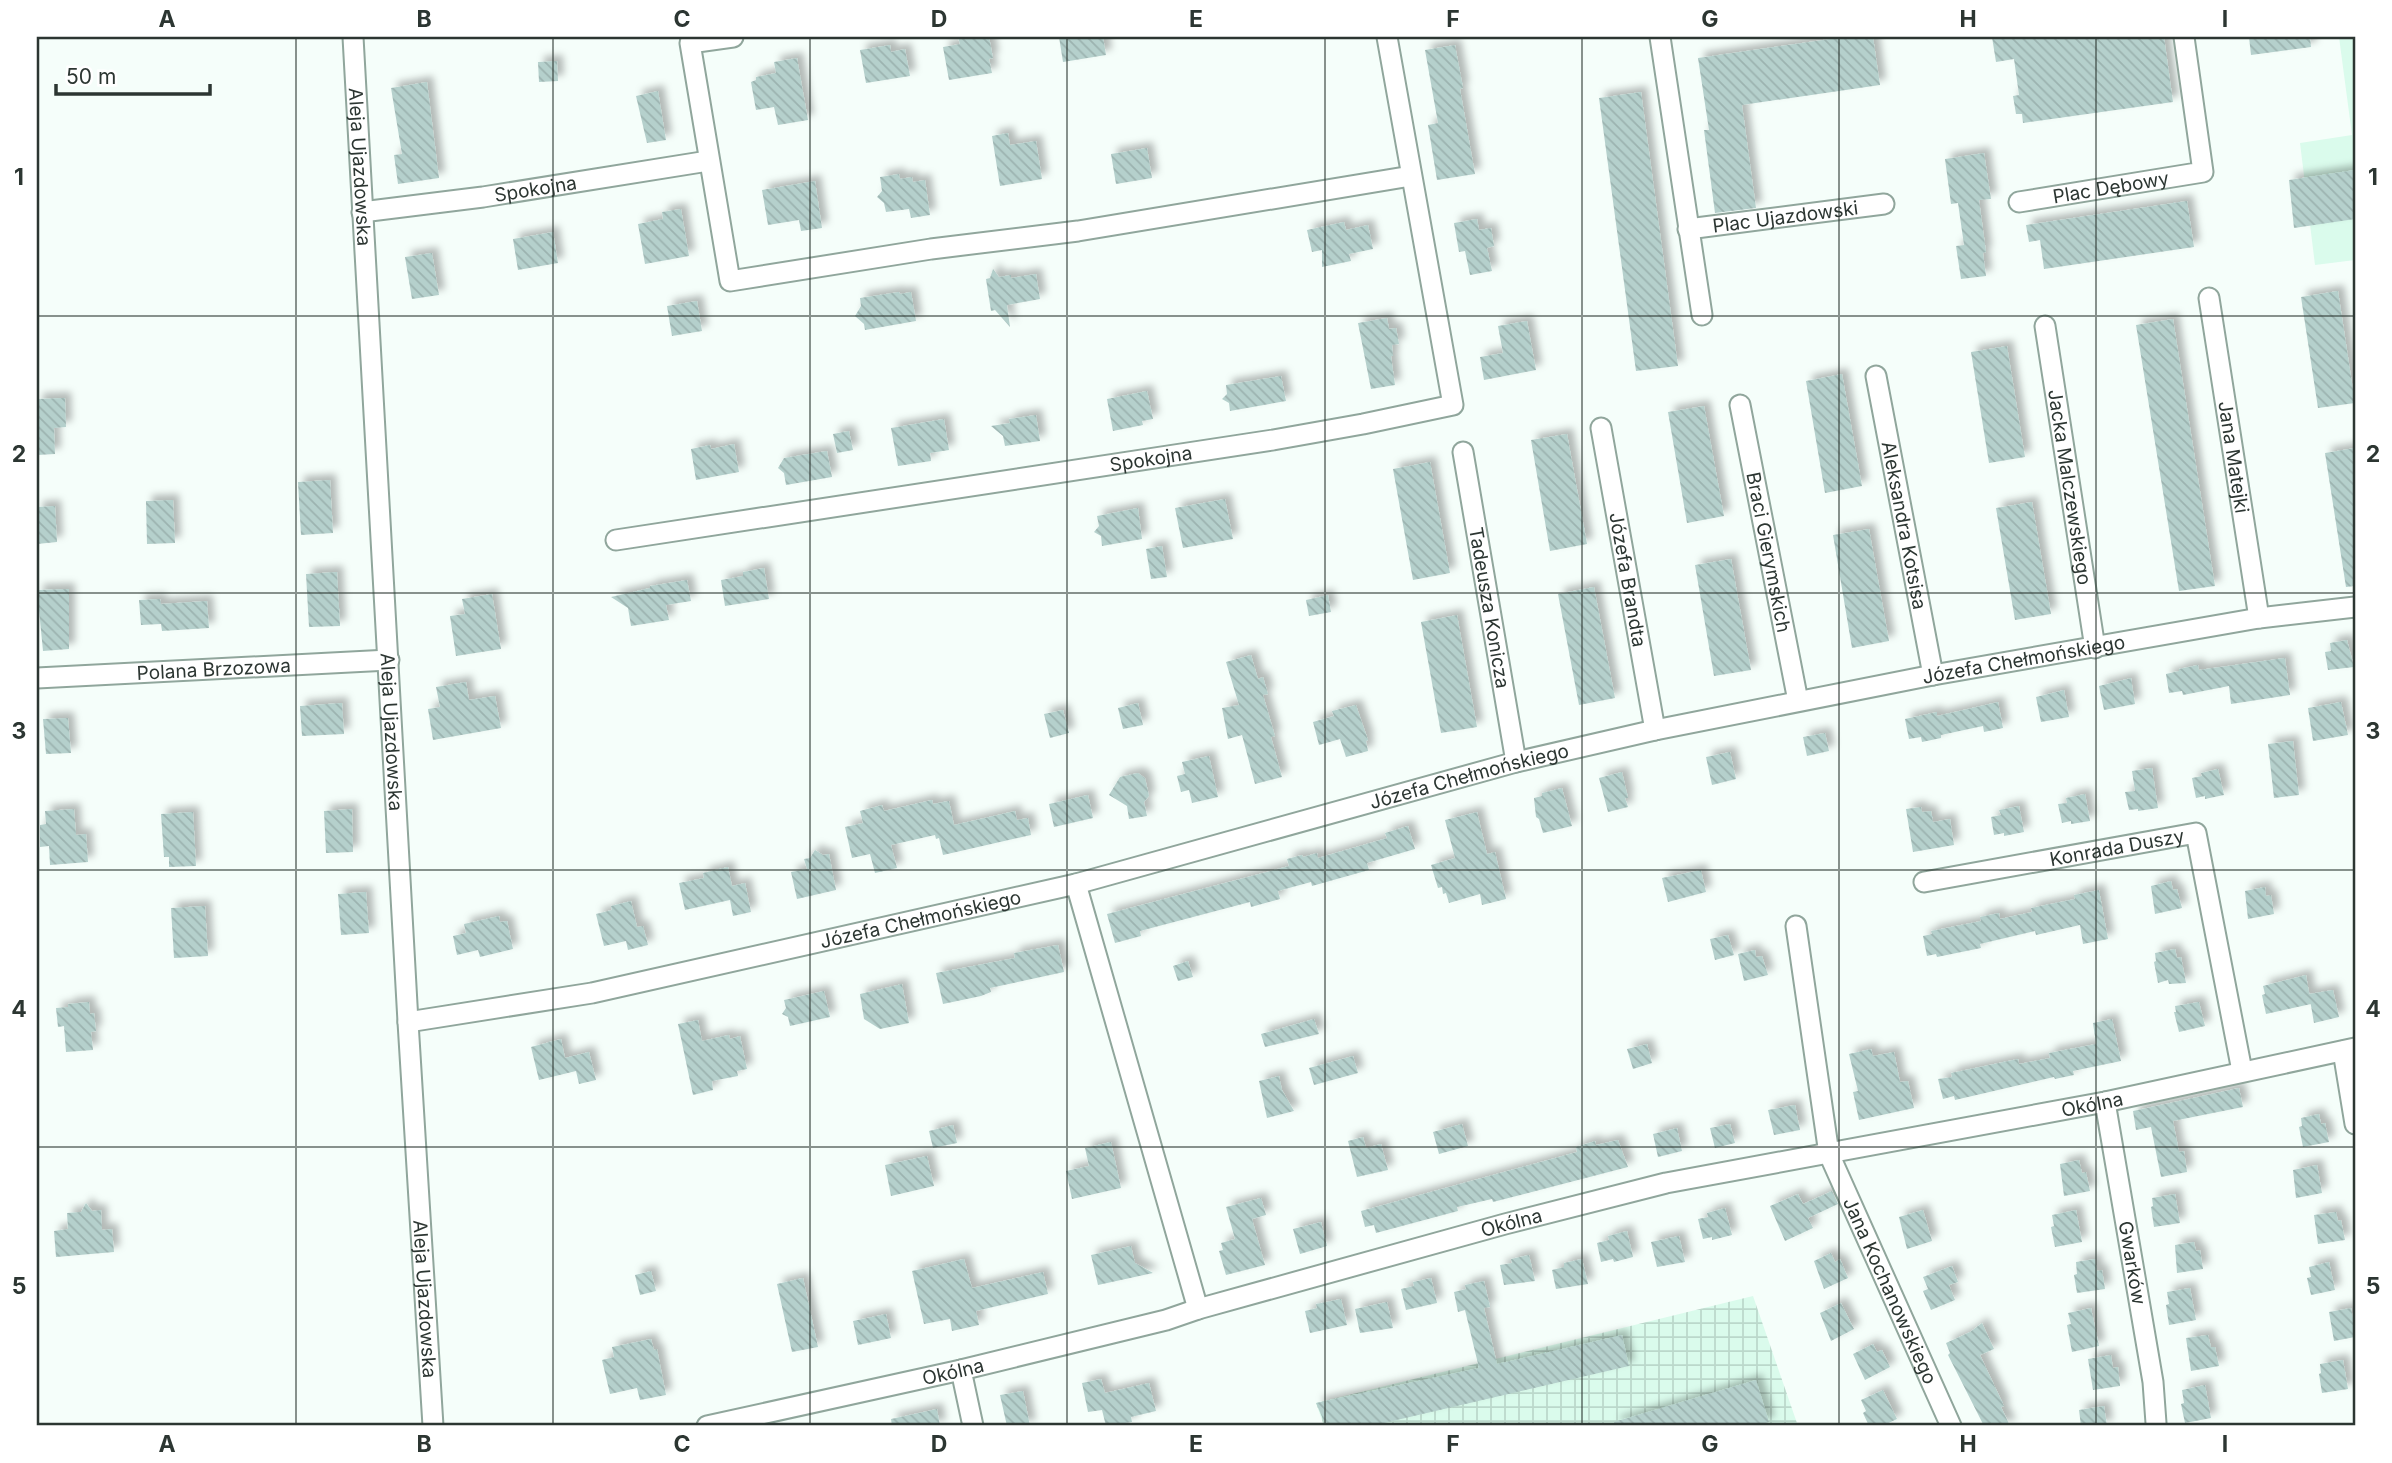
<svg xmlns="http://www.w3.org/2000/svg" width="2392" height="1463" viewBox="0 0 2392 1463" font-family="Inter,sans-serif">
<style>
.built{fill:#dafbec}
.industrial{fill:url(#industrial-grid)}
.building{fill:url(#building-back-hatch);filter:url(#shadow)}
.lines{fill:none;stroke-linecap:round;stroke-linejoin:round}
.street-casing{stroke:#90a69c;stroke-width:23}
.street{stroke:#fff;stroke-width:19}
.grid{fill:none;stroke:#2c3632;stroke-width:2;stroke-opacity:0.55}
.labels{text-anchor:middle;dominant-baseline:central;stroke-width:5;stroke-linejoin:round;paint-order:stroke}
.street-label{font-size:19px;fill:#2c3632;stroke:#fff}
.neatline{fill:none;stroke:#2c3632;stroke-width:2.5}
.grid-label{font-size:23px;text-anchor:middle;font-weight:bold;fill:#2c3632}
</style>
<defs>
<pattern id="industrial-grid" width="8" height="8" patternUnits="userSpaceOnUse" patternTransform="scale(1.75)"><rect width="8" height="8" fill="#dafbec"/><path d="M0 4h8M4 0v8" fill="none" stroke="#bbd8cb"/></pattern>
<pattern id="building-back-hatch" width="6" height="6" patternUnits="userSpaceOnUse" patternTransform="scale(1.75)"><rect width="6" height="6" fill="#b5d0cc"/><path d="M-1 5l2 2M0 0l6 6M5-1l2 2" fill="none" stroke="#9cb3b0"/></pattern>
<filter id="shadow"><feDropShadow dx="6" dy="-6" stdDeviation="3.5" flood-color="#0004"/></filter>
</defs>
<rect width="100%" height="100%" fill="#f5fefa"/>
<path class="built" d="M2339,37H2355V260L2315,265L2300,143L2352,135Z"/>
<path class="industrial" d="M1753,1296L1798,1426H1324L1316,1403Z"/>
<path class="building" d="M958,37H989L993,58L989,59L992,73L949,80L943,47L960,44Z
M1059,37H1103L1106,55L1063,62Z
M1844,37H1873L1880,85L1742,105L1756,208L1715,213L1704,130H1709L1698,58Z
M1992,37H2164L2173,102L2023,123L2022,114H2016L2013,96L2019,95L2014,59L1996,62Z
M2249,37H2310L2311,47L2251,55Z
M890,45L891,52L905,49L910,76L866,83L860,50Z
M1455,45L1463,88L1460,89L1475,174L1437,180L1428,125L1438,123L1425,50Z
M797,58L808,120L778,125L774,107L756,110L751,82L756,80V77L776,73L774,62Z
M557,61L558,81L539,82L538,62Z
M427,82L439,178L398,184L394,155L402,154L391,88Z
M658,91L666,140L647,143L636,96Z
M1641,92L1678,366L1636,371L1599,98Z
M1008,133L1010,145L1036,141L1042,179L1000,186L992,136Z
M1147,148L1152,178L1116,184L1111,154Z
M1984,153L1991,199L1979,200L1986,252L1983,253L1986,276L1961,279L1956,246L1964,245L1958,203L1951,204L1945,159Z
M2355,170V219L2294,228L2289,180Z
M899,174L900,179L912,177L913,182L925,180L930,215L911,218L909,209L886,212L884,203L877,197L882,191L880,177Z
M815,181L822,228L801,231L799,220L768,225L762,190Z
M2187,201L2194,247L2044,269L2040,240L2029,242L2026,225Z
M681,209L689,256L645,264L638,224L663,219L662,212Z
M1477,219L1479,230L1491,228L1494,246L1487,248L1492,271L1470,275L1465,251L1459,252L1454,223Z
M1344,222L1346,230L1368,225L1373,249L1349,254L1351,261L1322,267V250L1312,252L1307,230Z
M553,232L558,263L518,270L513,239Z
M432,253L439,295L412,299L405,257Z
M993,269L999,277L1011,275V278L1036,274L1040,299L1007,305L1010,327L995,310L991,311L986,279L990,278Z
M2338,291L2355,403L2318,408L2301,297Z
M899,292L900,294L911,292L916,321L865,330L864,324L855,316L861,306L860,298Z
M697,301L702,331L672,336L667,306Z
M1387,318L1389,329L1396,328L1399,344L1392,345L1393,356H1391L1395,385L1371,389L1358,323Z
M2173,319L2215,586L2179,591L2136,325Z
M1527,321L1536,370L1484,380L1480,357L1503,353L1498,326Z
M2007,346L2025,457L1989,463L1971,352Z
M1842,374L1862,486L1825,493L1806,381Z
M1281,376L1286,401L1230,411L1229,403L1222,399L1227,394L1226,385Z
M1147,391L1153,419L1142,421L1143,425L1113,431L1107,399Z
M65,398L66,427L54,428L55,454L37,455V399Z
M1704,406L1724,516L1687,523L1668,412Z
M1036,415L1040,441L1005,446L1003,436L991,426L1010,423L1009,419Z
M944,419L949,450L930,453L931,461L898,466L891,428Z
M849,431L853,450L837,453L833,434Z
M1567,434L1587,544L1550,551L1531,440Z
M734,444L739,472L696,480L691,449L710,445L711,449Z
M2355,448V586L2346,587L2325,453Z
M827,451L832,477L786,485L784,473L778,468L784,458Z
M1430,462L1450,573L1413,580L1393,469Z
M330,480L333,533L301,535L298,482Z
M1225,499L1233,539L1183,548L1175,508Z
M173,500L175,543L147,544L146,501Z
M2032,502L2051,614L2015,620L1996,508Z
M55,506L57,542L37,544V507Z
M1138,508L1142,539L1102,546L1101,536L1094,532L1099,526L1097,516Z
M1869,529L1889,641L1852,648L1833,535Z
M1162,546L1167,577L1151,579L1146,549Z
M1731,559L1751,670L1714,676L1695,565Z
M764,568L769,599L725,606L721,580L743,576V572Z
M337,572L340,626L309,627L306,574Z
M687,580L691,601L666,605L669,620L631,626L628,608L611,597L650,588V586Z
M1594,587L1615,698L1579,705L1558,594Z
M69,589V649L43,651L37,590Z
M492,594L501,649L456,656L450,616L465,614L462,599Z
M1328,595L1331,612L1309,616L1306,600Z
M160,599L161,604L207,601L209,628L162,631L161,624L141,625L139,600Z
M1457,615L1477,727L1441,733L1421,622Z
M2347,640L2354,667L2328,670L2325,652L2331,651L2330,643Z
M1251,655L1258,679L1263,677L1268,694L1263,695L1275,736L1271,737L1282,777L1255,784L1242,735L1228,739L1222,708L1239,705L1226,662Z
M2285,658L2290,695L2231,704L2229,686L2183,695L2182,691L2169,693L2166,674L2179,671V669L2198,665L2199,670Z
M2131,678L2135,704L2104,710L2099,686Z
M466,682L469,700L495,696L501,728L433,740L428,709L440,707L436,687Z
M2064,690L2069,717L2041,722L2036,697Z
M1998,702L2003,728L1984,732L1983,726L1941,735V738L1922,742L1921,737L1909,739L1905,719L1937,712V716Z
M2341,702L2348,735L2313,741L2308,708Z
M342,703L344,734L302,736L300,706Z
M1138,703L1143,725L1123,729L1118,708Z
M1356,705L1368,740L1366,741L1368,751L1346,757L1340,739L1319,745L1313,722L1334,716L1332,711Z
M1063,710L1069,733L1050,738L1044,714Z
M68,718L71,753L46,754L43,719Z
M1825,733L1829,751L1807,756L1803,737Z
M2293,741L2299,795L2274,798L2268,744Z
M1730,752L1736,779L1712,785L1706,757Z
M1209,756L1218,797L1192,803L1189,790L1181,792L1177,776L1185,774L1182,762Z
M2152,768L2158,808L2138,811V809L2129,810L2125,792L2135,791L2132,771Z
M2218,769L2224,795L2205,799V796L2196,798L2192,778L2202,776L2201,773Z
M1622,772L1628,798H1625L1628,807L1608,812L1599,778Z
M1138,773L1145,778L1149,796L1144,802L1147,816L1129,819L1127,806L1109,795L1120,777Z
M1562,788L1572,826L1543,833L1539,819L1536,817L1534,798L1542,796V793Z
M2085,794L2090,821L2071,824V821L2062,823L2058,804L2067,803L2066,798Z
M1088,795L1093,818L1054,827L1049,804Z
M932,800L933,804L949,801L954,825L1015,811L1017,820L1028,818L1031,835L943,855L939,838L936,839L935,835L891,845L897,868L875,873L870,854L852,858L845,827L863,823L860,811L882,805L884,811Z
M2019,806L2024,832L2004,836V833L1994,835L1991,817L2001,815L1999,810Z
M1921,807L1922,812L1931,811L1933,822L1950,819L1954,845L1913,852L1906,809Z
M74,809L76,835L86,834L88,862L50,865L49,846L40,847V825L46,824L45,811Z
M352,809L353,852L326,853L324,811Z
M193,812L196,866L169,867V857H164L161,814Z
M1477,812L1487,854L1495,852L1506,899L1482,905L1480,894L1449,903L1446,893L1443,894L1442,887L1438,888L1431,865L1455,858L1445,820Z
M1408,826L1415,849L1367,863L1369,870L1312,886L1311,882L1278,891L1280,899L1251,907L1250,902L1140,931L1141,936L1115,943L1107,914L1289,866L1287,859L1302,855L1303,857L1317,853L1318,858L1387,838L1385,833Z
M815,850L823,855L829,854L836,890L797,899L791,872L807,869L804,859L810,858Z
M728,867L732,886L745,883L751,912L733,916L730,900L685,910L679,883L704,878L703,873Z
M1701,870L1706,892L1668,902L1662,878Z
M2171,881L2173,890L2177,889L2182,908L2155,914L2151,886Z
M2265,887L2266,896L2271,895L2274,914L2248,919L2245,891Z
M2099,890L2108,939L2083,944L2080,925L2036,935L2035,931L1980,944L1981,948L1937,957L1936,954L1927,956L1923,936L1932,934L1931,931L1981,921L1980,917L1999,913L2000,919L2032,912L2031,908L2075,899L2074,895Z
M366,892L369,933L341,935L338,894Z
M631,901L637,927L643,926L648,945L628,950L626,941L604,946L596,914L612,910L611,906Z
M205,906L208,956L174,958L171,908Z
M499,916L500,922L507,921L513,949L480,957L478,950L457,955L453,936L466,933L464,924Z
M1728,935L1734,955L1715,960L1710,939Z
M1058,945L1064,972L990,988L991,992L981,996L943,1004L936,973L1015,958L1014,953Z
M2175,949L2177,958L2181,957L2186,983L2169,984L2168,980L2158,983L2154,962L2156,961L2155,953Z
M1755,950L1756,957L1762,956L1768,975L1744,981L1738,954Z
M1188,961L1193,977L1178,981L1173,966Z
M2306,975L2311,1004L2266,1014L2262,995L2265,994L2263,986Z
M902,984L909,1023L880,1029L864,1019L860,994Z
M2333,990L2339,1017L2314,1023L2309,994Z
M824,991L830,1017L790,1026L788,1017L782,1014L786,1008L784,1000Z
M89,1002L90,1014L94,1013L96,1031L91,1032L93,1050L66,1052L64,1026L58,1027L56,1008L68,1007V1004Z
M2199,1002L2205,1026L2179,1032L2174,1012H2176L2175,1006Z
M1314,1019L1319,1034L1265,1047L1261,1034Z
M2112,1019L2121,1061L2073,1071L2074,1075L2055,1079L2054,1077L1955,1100L1954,1096L1943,1099L1938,1079L1952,1077L1951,1073L2018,1059L2019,1064L2050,1058L2049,1053L2096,1044L2093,1023Z
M698,1020L702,1041L729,1035L730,1039L740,1036L747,1069L737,1071L738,1076L712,1081L713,1090L693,1095L678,1024Z
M561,1039L565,1058L589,1052L596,1080L579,1084L576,1071L539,1080L531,1047Z
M1647,1044L1652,1063L1633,1069L1627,1049Z
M1871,1049L1873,1056L1894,1052L1900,1082L1908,1081L1914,1108L1859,1120L1853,1092L1858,1091L1849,1054Z
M1353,1056L1358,1073L1314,1085L1309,1068Z
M1279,1076L1282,1090L1294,1111L1267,1118L1259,1081Z
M2239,1088L2243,1107L2173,1121L2179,1152L2184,1151L2187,1172L2161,1177L2151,1127L2136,1130L2133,1111Z
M1795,1105L1800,1130L1774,1135L1768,1110Z
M2319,1114L2321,1124L2325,1123L2329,1142L2303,1147L2299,1127L2302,1126L2301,1118Z
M1462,1124L1468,1146L1439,1154L1433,1132Z
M1730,1124L1735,1143L1715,1148L1710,1128Z
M953,1125L957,1143L933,1148L929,1131Z
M1677,1128L1682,1151L1658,1157L1653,1134Z
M1363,1137L1366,1148L1381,1144L1388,1170L1357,1177L1348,1141Z
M1618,1140L1628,1167L1493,1202L1492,1199L1457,1207L1458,1211L1376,1233L1374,1225L1365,1227L1361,1211L1577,1152L1576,1147L1595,1141L1596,1145Z
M1111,1142L1121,1188L1072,1199L1066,1171L1089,1166L1085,1148Z
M927,1156L934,1186L891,1196L885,1165Z
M2079,1160L2082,1173L2086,1172L2090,1191L2064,1196L2060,1164Z
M2317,1165L2322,1193L2296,1198L2293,1170Z
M1832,1191L1838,1204L1808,1218L1813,1228L1785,1241L1770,1206L1798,1194L1803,1204Z
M2175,1194L2180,1223L2154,1227L2151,1207L2153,1206L2152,1198Z
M1261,1198L1266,1215L1252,1219L1265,1265L1226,1275L1219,1251L1223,1250L1221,1243L1235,1239L1226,1207Z
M86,1203L92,1211L101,1210L102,1230L112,1229L114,1252L56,1257L54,1231L68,1229L67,1213L81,1212Z
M1725,1208L1732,1235L1712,1240V1237L1703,1239L1698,1219L1708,1217L1707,1213Z
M1923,1210L1932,1241L1907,1249L1899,1217Z
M2076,1210L2082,1242L2055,1247L2051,1227L2054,1226L2052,1215Z
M2336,1212L2338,1221L2341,1220L2345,1240L2318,1244L2314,1215Z
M1321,1222L1327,1246L1300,1254L1293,1229Z
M1627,1231L1633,1257L1614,1262L1613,1259L1601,1262L1597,1243L1609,1240L1608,1236Z
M1679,1236L1685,1262L1657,1267L1651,1242Z
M2194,1242L2196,1251L2200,1250L2203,1269L2177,1273L2175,1245Z
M1131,1246L1135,1263L1153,1273L1098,1285L1091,1255Z
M1831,1253L1835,1262L1840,1259L1848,1278L1824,1289L1814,1261Z
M1529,1255L1535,1281L1504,1285L1500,1265L1512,1263L1511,1259Z
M964,1259L972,1288L1043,1272L1048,1294L976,1311L979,1325L952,1331L950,1319L924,1324L912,1271Z
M1582,1259L1588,1284L1556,1289L1552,1270L1564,1267V1263Z
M2095,1259L2097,1271L2102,1270L2105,1289L2077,1293L2074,1275L2077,1274L2076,1262Z
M2329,1262L2335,1290L2311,1295L2307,1278L2311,1277L2309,1267Z
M1952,1266L1958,1282L1949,1285L1955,1300L1931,1310L1923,1291L1928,1289L1923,1277Z
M651,1271L656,1291L640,1295L635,1275Z
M803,1278L818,1347L792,1352L777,1284Z
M1431,1278L1437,1303L1406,1310L1401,1289L1414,1286L1413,1282Z
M1484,1281L1490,1307L1484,1308L1497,1364L1622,1335L1629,1366L1371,1426H1326L1316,1403L1479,1368L1465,1310L1458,1312L1454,1292L1466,1289L1465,1285Z
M2190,1288L2196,1320L2169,1325L2166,1305L2169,1304L2167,1292Z
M1341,1299L1347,1325L1310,1333L1305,1311L1317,1308L1316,1304Z
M1387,1302L1393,1328L1360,1333L1355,1309Z
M1841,1303L1854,1329L1831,1341L1820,1313Z
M2091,1308L2099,1346L2072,1352L2067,1325L2071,1324L2068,1313Z
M2351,1308L2353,1318L2355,1317V1337L2334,1341L2329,1312Z
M886,1314L891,1338L858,1345L853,1321Z
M1982,1323L1994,1349L1980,1355L2004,1406L2001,1407L2010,1426H1984L1948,1355L1950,1353L1946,1343L1970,1332Z
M2208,1335L2211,1347H2215L2219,1366L2191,1371L2186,1338Z
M651,1339L654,1350L657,1349L666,1395L640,1400L637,1388L610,1394L602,1360L614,1357L612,1347Z
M1873,1344L1877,1352L1882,1350L1890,1367L1865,1380L1853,1354Z
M2111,1355L2113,1368L2118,1367L2120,1386L2093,1390L2088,1359Z
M2343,1360L2348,1389L2322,1393L2319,1374L2321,1373L2320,1364Z
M1101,1379L1105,1393L1149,1383L1156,1411L1131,1417L1132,1422L1106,1426L1102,1410L1088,1412L1082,1383Z
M1756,1380L1769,1422L1756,1426H1615L1614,1422Z
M2205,1385L2211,1418L2185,1423L2181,1404L2184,1403L2182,1390Z
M1883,1390L1897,1419L1882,1426H1869L1863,1413L1866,1411L1861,1400Z
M1023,1391L1030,1426H1007L1000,1395Z
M2104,1406L2107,1426H2081L2079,1410Z
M937,1409L940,1426H892L891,1419Z"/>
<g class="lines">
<g class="street-casing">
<g id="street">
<path id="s1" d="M353,37L408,1022L433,1426"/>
<path d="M733,37L690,43L730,281L931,249L1078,231L1411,176"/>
<path d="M1660,37L1702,315"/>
<path id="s2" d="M2019,202L2203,172L2184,37"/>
<path id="s3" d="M362,212L483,197L708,161"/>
<path id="s4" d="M1688,229L1884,204"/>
<path id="s5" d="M2209,298L2259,618"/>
<path id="s6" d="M2045,326L2095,648"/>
<path id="s7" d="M1876,376L1933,675"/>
<path id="s8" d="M1740,405L1798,701"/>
<path id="s9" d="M1601,428L1655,730"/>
<path id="s10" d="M1463,452L1516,762"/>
<path id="s11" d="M616,540L1273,440L1363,424L1453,405L1387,37"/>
<path id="s12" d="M37,678L389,660"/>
<path id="s13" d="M1924,882L2196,833L2242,1071"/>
<path d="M1076,884L1198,1309"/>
<path id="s14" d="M1796,926L1829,1154L1951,1426"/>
<path id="s15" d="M408,1022L592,993L1076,884L1516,762L1655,730L1933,675L2259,618L2355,607"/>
<path d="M2343,1051L2355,1124"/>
<path id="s16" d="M2105,1102L2153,1382L2156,1423"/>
<path d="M961,1370L973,1426"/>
<path id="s17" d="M707,1426L961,1370L1166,1320L1198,1309L1505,1224L1666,1183L2105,1102L2355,1048"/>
</g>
</g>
<use href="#street" class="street"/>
</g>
<path class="grid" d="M296,37V1426M553,37V1426M810,37V1426M1067,37V1426M1325,37V1426M1582,37V1426M1839,37V1426M2096,37V1426M37,316H2355M37,593H2355M37,870H2355M37,1147H2355"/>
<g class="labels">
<g class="street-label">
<text stroke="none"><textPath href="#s1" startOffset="130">Aleja Ujazdowska</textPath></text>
<text stroke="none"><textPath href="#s2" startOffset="93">Plac Dębowy</textPath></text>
<text stroke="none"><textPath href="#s3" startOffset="175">Spokojna</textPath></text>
<text stroke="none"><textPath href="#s4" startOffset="98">Plac Ujazdowski</textPath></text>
<text stroke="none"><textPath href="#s5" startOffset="161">Jana Matejki</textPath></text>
<text stroke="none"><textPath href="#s11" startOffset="541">Spokojna</textPath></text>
<text stroke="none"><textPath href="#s6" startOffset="163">Jacka Malczewskiego</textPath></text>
<text stroke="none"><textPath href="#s7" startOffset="152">Aleksandra Kotsisa</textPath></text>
<text stroke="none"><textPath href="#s8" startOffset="150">Braci Gierymskich</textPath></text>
<text stroke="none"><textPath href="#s9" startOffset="154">Józefa Brandta</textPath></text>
<text stroke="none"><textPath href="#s10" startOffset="158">Tadeusza Konicza</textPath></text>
<text stroke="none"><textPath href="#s15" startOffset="1657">Józefa Chełmońskiego</textPath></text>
<text stroke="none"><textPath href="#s12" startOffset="177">Polana Brzozowa</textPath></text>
<text stroke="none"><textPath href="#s1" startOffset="696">Aleja Ujazdowska</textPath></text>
<text stroke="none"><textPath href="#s15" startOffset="1090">Józefa Chełmońskiego</textPath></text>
<text stroke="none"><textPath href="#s13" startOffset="196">Konrada Duszy</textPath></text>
<text stroke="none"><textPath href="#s15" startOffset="523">Józefa Chełmońskiego</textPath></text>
<text stroke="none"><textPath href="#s17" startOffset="1423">Okólna</textPath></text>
<text stroke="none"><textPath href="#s17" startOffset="830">Okólna</textPath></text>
<text stroke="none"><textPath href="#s16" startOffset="163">Gwarków</textPath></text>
<text stroke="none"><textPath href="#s14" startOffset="380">Jana Kochanowskiego</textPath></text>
<text stroke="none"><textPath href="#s1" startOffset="1264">Aleja Ujazdowska</textPath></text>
<text stroke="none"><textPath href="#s17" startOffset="252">Okólna</textPath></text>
</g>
</g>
<rect width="2392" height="1463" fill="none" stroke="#ffffff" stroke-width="77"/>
<path d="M56 84v10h154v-10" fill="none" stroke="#2c3632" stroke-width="3.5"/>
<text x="66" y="84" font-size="21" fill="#2c3632" stroke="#ffffff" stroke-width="5" paint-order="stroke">50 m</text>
<rect x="38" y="38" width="2316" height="1386" class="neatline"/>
<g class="grid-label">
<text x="167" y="27">A</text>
<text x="424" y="27">B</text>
<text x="682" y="27">C</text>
<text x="939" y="27">D</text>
<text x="1196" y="27">E</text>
<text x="1453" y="27">F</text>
<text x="1710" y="27">G</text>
<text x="1968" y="27">H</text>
<text x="2225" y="27">I</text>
<text x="19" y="185">1</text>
<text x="2373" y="185">1</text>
<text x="19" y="462">2</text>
<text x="2373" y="462">2</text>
<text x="19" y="739">3</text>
<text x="2373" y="739">3</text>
<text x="19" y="1017">4</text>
<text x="2373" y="1017">4</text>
<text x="19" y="1294">5</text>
<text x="2373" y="1294">5</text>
<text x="167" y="1452">A</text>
<text x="424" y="1452">B</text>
<text x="682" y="1452">C</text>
<text x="939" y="1452">D</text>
<text x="1196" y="1452">E</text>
<text x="1453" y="1452">F</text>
<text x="1710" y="1452">G</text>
<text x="1968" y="1452">H</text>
<text x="2225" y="1452">I</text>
</g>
</svg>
